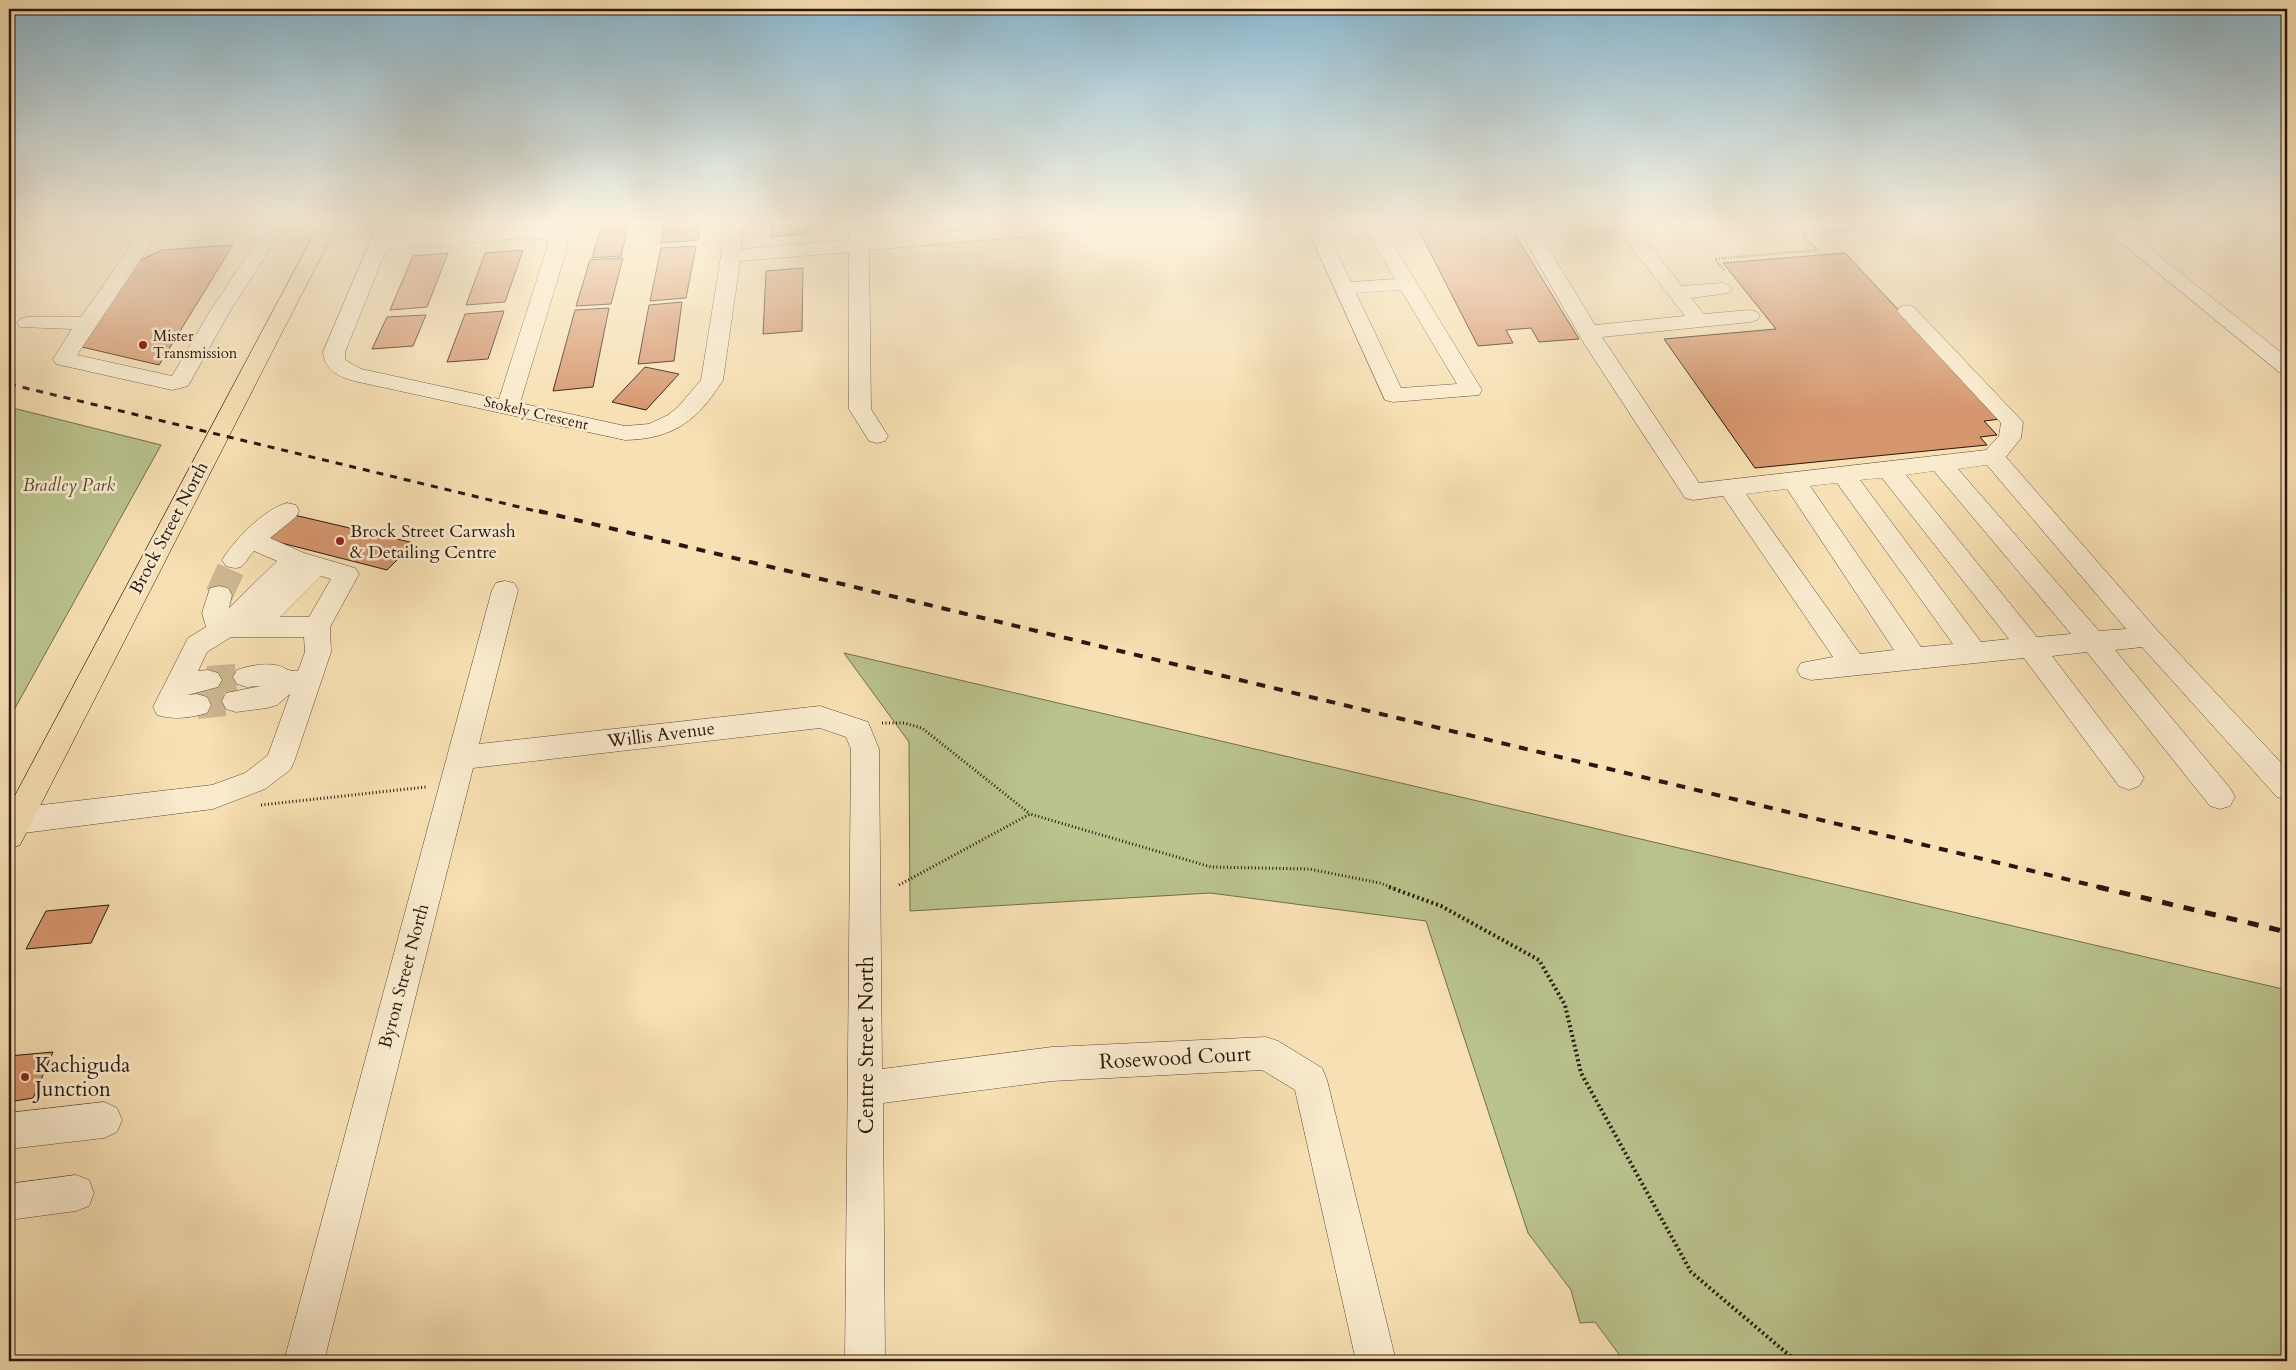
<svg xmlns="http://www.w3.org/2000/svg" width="2296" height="1370" viewBox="0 0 2296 1370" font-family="Cardo,serif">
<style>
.green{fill:#bac38e;stroke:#726d4f}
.building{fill:#d6966e;stroke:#291710}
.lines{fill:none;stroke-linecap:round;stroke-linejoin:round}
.minor-tunnel{stroke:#ceb892;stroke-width:28;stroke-dasharray:28 14;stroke-linecap:butt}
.minor-casing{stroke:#5c4939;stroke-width:1}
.major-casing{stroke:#291710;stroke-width:1}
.path-far2{stroke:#291710;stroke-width:2.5;stroke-dasharray:1 2;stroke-linecap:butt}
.path-far1{stroke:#291710;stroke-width:3;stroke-dasharray:1 2.5;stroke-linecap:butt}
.path{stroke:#291710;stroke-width:4;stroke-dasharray:2 3;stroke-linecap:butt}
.minor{fill:#faebce;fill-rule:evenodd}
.major{fill:#f7e0b3;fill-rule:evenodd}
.rail-far2{stroke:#291710;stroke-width:3;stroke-dasharray:7 7;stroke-linecap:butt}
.rail-far1{stroke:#291710;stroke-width:4;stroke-dasharray:9 9;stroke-linecap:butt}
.rail{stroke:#291710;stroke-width:5;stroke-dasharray:11 11;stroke-linecap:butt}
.poi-dot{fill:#8f2418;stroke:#faebce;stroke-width:2}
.labels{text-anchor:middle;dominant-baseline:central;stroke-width:5;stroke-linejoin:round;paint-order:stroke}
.far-poi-label{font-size:15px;fill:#291710;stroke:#faebce;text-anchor:start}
.far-street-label{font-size:15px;fill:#291710;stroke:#faebce}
.park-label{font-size:18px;font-style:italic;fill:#544b36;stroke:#faebce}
.street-label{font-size:18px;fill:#291710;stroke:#faebce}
.poi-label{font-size:18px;fill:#291710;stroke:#faebce;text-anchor:start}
.near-street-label{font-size:21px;fill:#291710;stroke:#faebce}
.near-poi-label{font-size:21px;fill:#291710;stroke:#faebce;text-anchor:start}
</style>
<rect width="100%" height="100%" fill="#f7e0b3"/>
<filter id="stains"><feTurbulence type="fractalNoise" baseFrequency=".004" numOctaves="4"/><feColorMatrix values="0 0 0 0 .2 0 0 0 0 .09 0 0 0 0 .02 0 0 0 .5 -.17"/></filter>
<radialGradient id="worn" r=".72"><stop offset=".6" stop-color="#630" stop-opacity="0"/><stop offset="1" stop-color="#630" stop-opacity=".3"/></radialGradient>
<path class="green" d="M9,407L161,445L9,719Z
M844,653L2287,990V1361H1624L1595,1322L1580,1323L1571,1290L1528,1233L1426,921L1210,893L910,911L909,742Z"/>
<path class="building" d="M616,221H629L621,256L592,258L601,227L605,226V223Z
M665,221H700L698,240L661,243Z
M772,221H807L806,234L771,237Z
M1478,221H1507L1579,339L1539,342L1531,328L1506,330L1513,343L1478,346L1416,225Z
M233,245L159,365L82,347L139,261L162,250Z
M696,246L686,298L650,301L661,248Z
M523,250L505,302L466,305L485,253Z
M448,253L427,307L390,310L413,256Z
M1845,253L2001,419L1984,421L1997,435L1980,437L1987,445L1755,468L1664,339L1776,329L1723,263Z
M623,258L611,304L576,306L590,260Z
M803,268L802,331L763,334L766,271Z
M682,302L674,361L638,364L649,305Z
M609,308L593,387L553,391L575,310Z
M504,311L488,359L447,362L465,314Z
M426,315L413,346L372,349L387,317Z
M645,367L679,374L646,410L612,402Z
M294,515L414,543L387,570L266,539Z
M109,905L91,943L26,949L46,911Z
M53,1052L33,1098L9,1102V1056Z"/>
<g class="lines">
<path class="minor-tunnel" d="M219,595L235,560
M208,680L247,677
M197,705L236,701"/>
<g class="minor-casing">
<path id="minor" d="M270,221H288L230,311L188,386L172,390L56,364L53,359L72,329L20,327L17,323L20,319L27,317H81L139,234L268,224ZM260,236L210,311L172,376L77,355L152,243Z
M379,221H397L391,238L525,226L548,227L565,235L568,245L520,403L625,426L649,424L668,415L678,407L701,380L721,256L725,221H743L741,249L849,240L850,221H868L869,238L1078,221H1148L1146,225L1139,227L869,250L871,409L888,436L885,441L877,443L869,441L849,409V252L740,261L723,380C698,420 674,439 625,440L354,381C337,376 325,370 323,352ZM525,238L544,239L548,241V245L499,399L361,369L345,360V352L386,250Z
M1304,221H1322L1351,282L1395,279L1361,221H1379L1482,390L1479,395L1393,402L1385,400ZM1401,290L1457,384L1401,388L1356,293Z
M1514,221H1532L1595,325L1685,316L1611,221H1630L1682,286L1722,283L1729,285L1732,289L1729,293L1691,298L1704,314L1750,310L1757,312L1760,316L1757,320L1750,322L1602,337L1699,483L1986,450L1999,436L2001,423L1897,311L1900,307L1907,305L1914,307L2023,422L2021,438L2006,457L2157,630L2287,769V800L2277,797L2142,647L2115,650L2230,788L2235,797L2230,806L2220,809L2210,806L2087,652L2052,656L2139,770L2144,778L2139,786L2129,790L2119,786L2024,658L1811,680L1801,677L1797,670L1801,663L1833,657L1723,496L1693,500L1685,498L1585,345ZM1987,465L2126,629L2099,631L1958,469ZM1934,471L2071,634L2037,637L1906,475ZM1882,478L2009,639L1981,642L1860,480ZM1837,483L1953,644L1921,647L1810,486ZM1787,489L1894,650L1860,654L1746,494Z
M2095,221H2115L2287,357V373L2279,372Z
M287,503L296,505L299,511L296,517L270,538L304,553L355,568L359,574L330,627L331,652L294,762L290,770L265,789L213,809L16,834L9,831V811L16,808L212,785L245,773L268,755L290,694L277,705L267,708L236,712L226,709L222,701L226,693L261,686L247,687L237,684L233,677L237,670C248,666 263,663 275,665C285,666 286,672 298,671L305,652L304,637H231L207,652L198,671L208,670L218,673L222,680L218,687L187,695L197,694L207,697L211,705L207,713C191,718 173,720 157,715L153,707L188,638L206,627L202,613L210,588L219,586L228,588L232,595L229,608L277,561L254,551C243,563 245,572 226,566L222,560C235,539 264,509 287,503ZM321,576L331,579L309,617H280Z
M505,581L514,583L518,590L479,744L820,706L868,722L879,749L882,1069L1052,1047L1266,1037L1278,1041L1322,1068L1327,1080L1396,1361H1356L1295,1090L1262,1070L1052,1081L883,1103L885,1361H845L851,749L846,737L820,728L473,768L324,1361H284L492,590L496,583Z
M104,1102L117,1108L122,1120L117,1132L104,1138L9,1149V1113Z
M76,1175L89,1180L94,1193L89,1206L76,1211L9,1220V1184Z"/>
</g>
<g class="major-casing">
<path id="major" d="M321,221H339L20,845L9,849V807Z"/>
</g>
<path class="path-far2" d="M1724,270L1715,259L1817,250L1803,236L1806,232L1861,230
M9,490L15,489"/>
<path class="path-far1" d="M882,723H904L922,728L1030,814
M261,805L426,787
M899,885L1030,814L1211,867L1309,869L1380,883L1393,888"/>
<path class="path" d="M1389,887L1441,906L1539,960L1565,1005L1581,1073L1691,1272L1796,1361"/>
<use href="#minor" class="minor"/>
<use href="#major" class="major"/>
<path class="rail-far2" d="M9,384L544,513"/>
<path class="rail-far1" d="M539,511L2103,888"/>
<path class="rail" d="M2098,887L2287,932"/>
</g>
<linearGradient id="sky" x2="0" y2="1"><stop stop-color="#8ab8d0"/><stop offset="0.54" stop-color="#fbf1dd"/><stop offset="1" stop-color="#fbf1dd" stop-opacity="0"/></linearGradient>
<rect width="2296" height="412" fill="url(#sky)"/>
<g class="poi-dot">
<circle cx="143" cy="345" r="5"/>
<circle cx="340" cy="541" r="5"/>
<circle cx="25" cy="1077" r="5"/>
</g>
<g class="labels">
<g class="far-poi-label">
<text x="153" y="336">Mister<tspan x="153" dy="17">Transmission</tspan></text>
</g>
<g class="far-street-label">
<text transform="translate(536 413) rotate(13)">Stokely Crescent</text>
</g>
<g class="park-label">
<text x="69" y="485">Bradley Park</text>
</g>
<g class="street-label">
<text transform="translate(169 528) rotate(-62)">Brock Street North</text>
<text transform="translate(661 735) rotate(-7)">Willis Avenue</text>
<text transform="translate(404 976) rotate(-75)">Byron Street North</text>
</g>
<g class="poi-label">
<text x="350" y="531">Brock Street Carwash<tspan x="350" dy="21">&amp; Detailing Centre</tspan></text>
</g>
<g class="near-street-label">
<text transform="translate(866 1045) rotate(-90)">Centre Street North</text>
<text transform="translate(1175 1058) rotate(-3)">Rosewood Court</text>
</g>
<g class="near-poi-label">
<text x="35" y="1065">Kachiguda<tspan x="35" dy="24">Junction</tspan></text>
</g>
</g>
<rect width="2296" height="1370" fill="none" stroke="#f7e0b3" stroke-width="30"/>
<rect x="10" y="10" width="2276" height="1350" fill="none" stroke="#291710" stroke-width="2.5"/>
<rect x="15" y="15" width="2266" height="1340" fill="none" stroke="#291710"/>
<rect width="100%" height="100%" filter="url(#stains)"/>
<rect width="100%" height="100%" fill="url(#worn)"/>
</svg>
